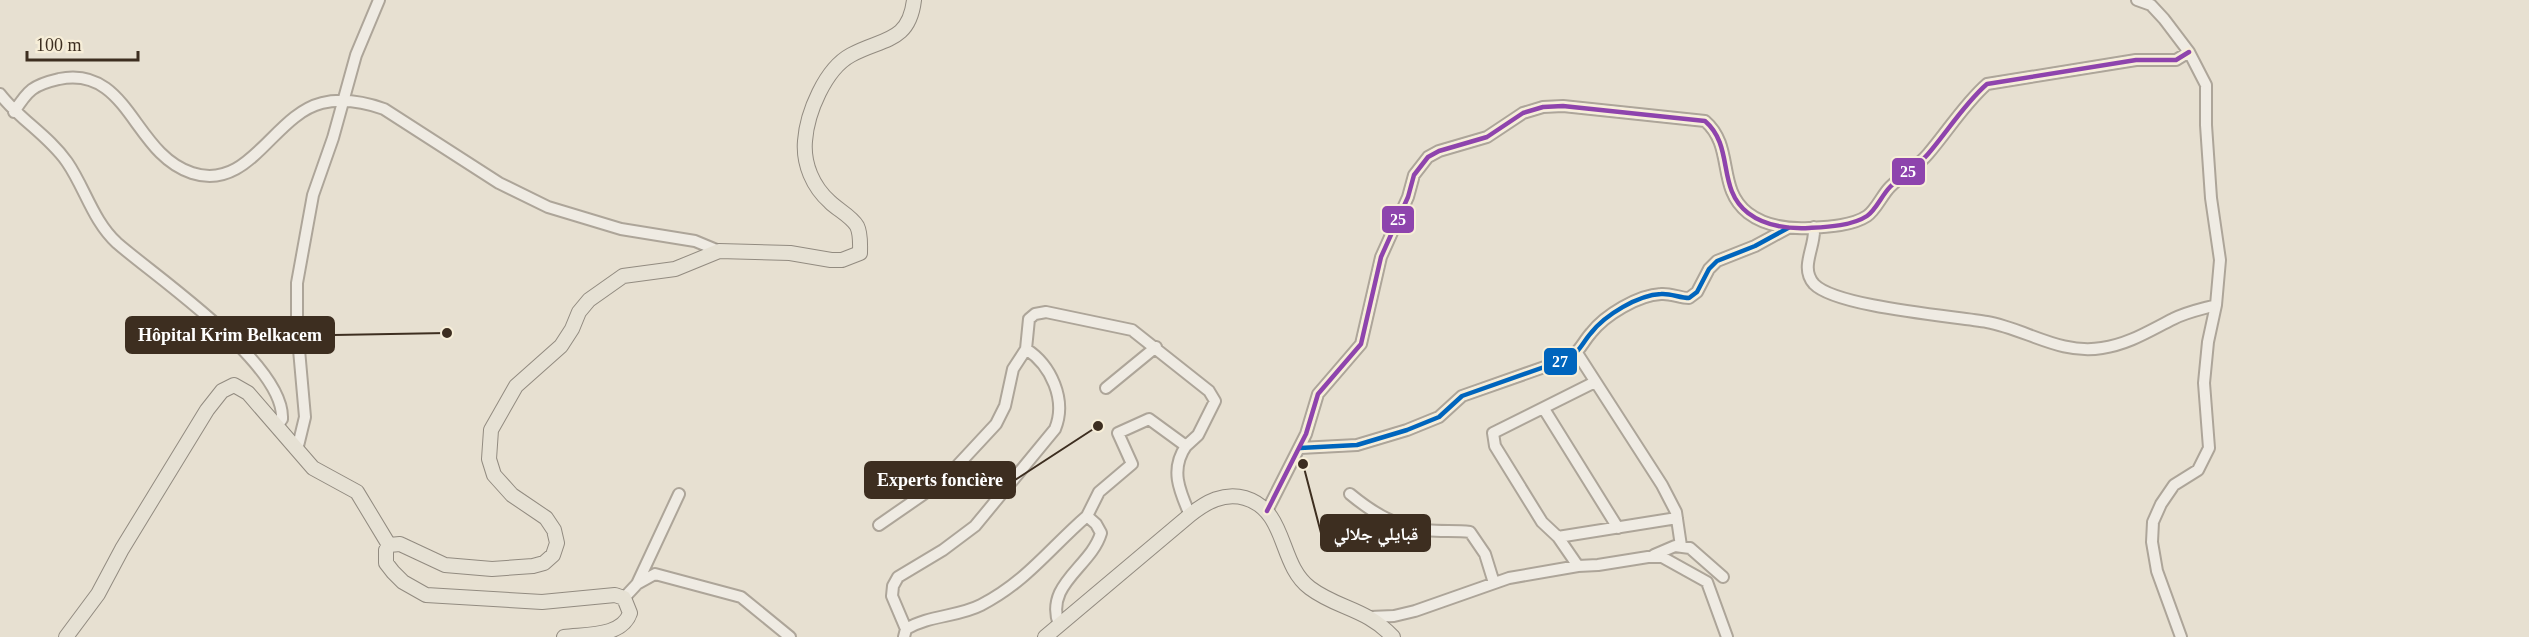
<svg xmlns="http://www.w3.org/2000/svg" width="2529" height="637" viewBox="0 0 2529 637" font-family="'Times New Roman','Noto Naskh Arabic',serif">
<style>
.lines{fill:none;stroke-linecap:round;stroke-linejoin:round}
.minor-casing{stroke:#ada599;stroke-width:14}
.major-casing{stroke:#928b80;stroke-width:16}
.minor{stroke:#efebe3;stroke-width:10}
.major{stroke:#e6e1d4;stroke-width:14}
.bus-1-casing{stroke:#f7eed8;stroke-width:9}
.bus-2-casing{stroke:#f7eed8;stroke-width:9}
.bus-1{stroke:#0065bd;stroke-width:4.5}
.bus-2{stroke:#8e44ad;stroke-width:4.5}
.leader{fill:none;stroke:#3d2e20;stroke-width:2}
.callout-dot{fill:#3d2e20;stroke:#f7eed8;stroke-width:2}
.callout{fill:#3d2e20;stroke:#3d2e20;stroke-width:2}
.callout-label{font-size:18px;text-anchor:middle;font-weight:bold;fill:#fff}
.line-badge{stroke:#f7eed8;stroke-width:2}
.badge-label{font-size:16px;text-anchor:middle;font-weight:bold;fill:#fff}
</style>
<rect width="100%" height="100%" fill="#e7e0d1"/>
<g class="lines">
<g class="minor-casing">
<path id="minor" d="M2137,0L2151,5L2164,19L2189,52L2206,85V125L2211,198L2220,260L2216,305L2208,342L2204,383L2209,448L2198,470L2174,485L2161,504L2153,522L2152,542L2157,571L2181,637
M0,94C20,120 48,135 67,162C85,188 93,221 117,243C157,278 285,364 282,419L277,426
M14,112C28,90 33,85 59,79C129,65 133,154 192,173C250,192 273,115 322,103C343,98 364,102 384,109L499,183L548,207L621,229L695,241L719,251
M1814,227C1816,247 1799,267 1814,284C1836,307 1952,316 1987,322C2026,329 2060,355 2102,348C2129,344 2149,331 2173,319C2186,312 2202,309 2216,305
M1577,353L1662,485L1676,512L1681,546
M1106,388L1156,347
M1544,409L1618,528
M1300,448L1357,445L1407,430L1439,417L1462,396L1570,358C1580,351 1583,342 1591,333C1605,315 1638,295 1661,294C1670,293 1680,298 1689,298L1697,292L1709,269L1717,261L1755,246L1788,228
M297,450L305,417L297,327V283L313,195L333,138L356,55L379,0
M1350,494C1373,513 1396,527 1427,530C1441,532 1455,530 1470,532L1485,554L1494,583
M1267,511L1306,434L1318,394L1361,344L1381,257L1408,197L1414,175L1428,157L1439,151L1487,137L1523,113L1543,107L1563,106L1705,121C1735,147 1716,188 1748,213C1765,226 1788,229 1809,228C1826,227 1852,226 1867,216C1876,210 1882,195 1890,187C1902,175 1917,167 1928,154C1947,132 1965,103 1987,84L2136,60H2176L2189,52
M1087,516L1099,492L1132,464L1118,433L1149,419L1186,446C1170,469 1179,490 1190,515
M879,525L944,480L996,424L1005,406L1013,369L1026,349
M1558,537L1677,518
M1654,555L1675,546L1690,548L1723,577
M1578,566L1558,537L1542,522L1495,446L1493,433L1595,382
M637,584L679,494
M624,598L637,584L655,574L741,597L790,637
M1370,617L1394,616L1415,611L1509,578L1578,566L1598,565L1648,557H1662L1707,582L1727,637
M906,629L892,596L893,586L898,577L943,550L975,526L1055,429C1067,400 1051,365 1026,349L1029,319L1035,314L1046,312L1132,330L1209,391L1215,401L1198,435L1186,446
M904,637L906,629C929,615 958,617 981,605C1026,582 1050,548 1087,516L1096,524L1101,533C1091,567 1044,584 1059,625"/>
</g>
<g class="major-casing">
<path id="major" d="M66,637L98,594L122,549L207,410L222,391L234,385L248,393L313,468L357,492L389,545
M564,637C586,634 622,637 630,613L624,598L615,595L542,602L426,595L403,582L393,572L386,563V550L389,545L400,544L445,565L492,569L533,566L544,563L553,555L557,543L554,530L546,518L512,495L494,475L489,459L491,430L516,386L561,346L572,329L579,312L589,300L623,276L675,269L719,251L790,253L831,260H842L860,253C860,245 861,234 857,226C851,216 838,210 830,202C813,187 803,164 805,141C807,113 825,69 851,55C882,38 909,43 914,0
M1045,637L1190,515C1206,502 1224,492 1245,498C1288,511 1278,564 1310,588C1338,609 1366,608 1393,637"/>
</g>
<use href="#minor" class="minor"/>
<use href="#major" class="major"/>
<g class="bus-1-casing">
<path id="bus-1" d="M1300,448L1357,445L1407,430L1439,417L1462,396L1570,358C1580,351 1583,342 1591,333C1605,315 1638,295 1661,294C1670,293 1680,298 1689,298L1697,292L1709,269L1717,261L1755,246L1788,228"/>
</g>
<g class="bus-2-casing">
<path id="bus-2" d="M1267,511L1306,434L1318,394L1361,344L1381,257L1408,197L1414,175L1428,157L1439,151L1487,137L1523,113L1543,107L1563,106L1705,121C1735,147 1716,188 1748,213C1765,226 1788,229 1809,228C1826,227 1852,226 1867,216C1876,210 1882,195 1890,187C1902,175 1917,167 1928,154C1947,132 1965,103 1987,84L2136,60H2176L2189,52"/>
</g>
<use href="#bus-1" class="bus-1"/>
<use href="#bus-2" class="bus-2"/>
</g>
<path class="leader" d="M447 333L334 335M1098 426L1015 480M1303 464L1321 533"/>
<g class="callout-dot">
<circle cx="447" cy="333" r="6"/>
<circle cx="1098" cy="426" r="6"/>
<circle cx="1303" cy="464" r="6"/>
</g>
<g class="callout">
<rect x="126" y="317" width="208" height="36" rx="6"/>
<rect x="865" y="462" width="150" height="36" rx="6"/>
<rect x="1321" y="515" width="109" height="36" rx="6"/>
</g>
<g class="callout-label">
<text x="230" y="341">Hôpital Krim Belkacem</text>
<text x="940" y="486">Experts foncière</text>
<text x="1376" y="540">قبايلي جلالي</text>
</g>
<g class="line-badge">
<rect x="1891" y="157" width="35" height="29" rx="6" fill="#8e44ad"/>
<rect x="1381" y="205" width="34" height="29" rx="6" fill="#8e44ad"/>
<rect x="1543" y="347" width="35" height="29" rx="6" fill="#0065bd"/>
</g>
<g class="badge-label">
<text x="1908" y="177">25</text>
<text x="1398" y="225">25</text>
<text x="1560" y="367">27</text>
</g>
<path d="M27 51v9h111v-9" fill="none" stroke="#3d2e20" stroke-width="3"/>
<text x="36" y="51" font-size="18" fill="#3d2e20" stroke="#f7eed8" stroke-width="4.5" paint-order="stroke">100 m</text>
</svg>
